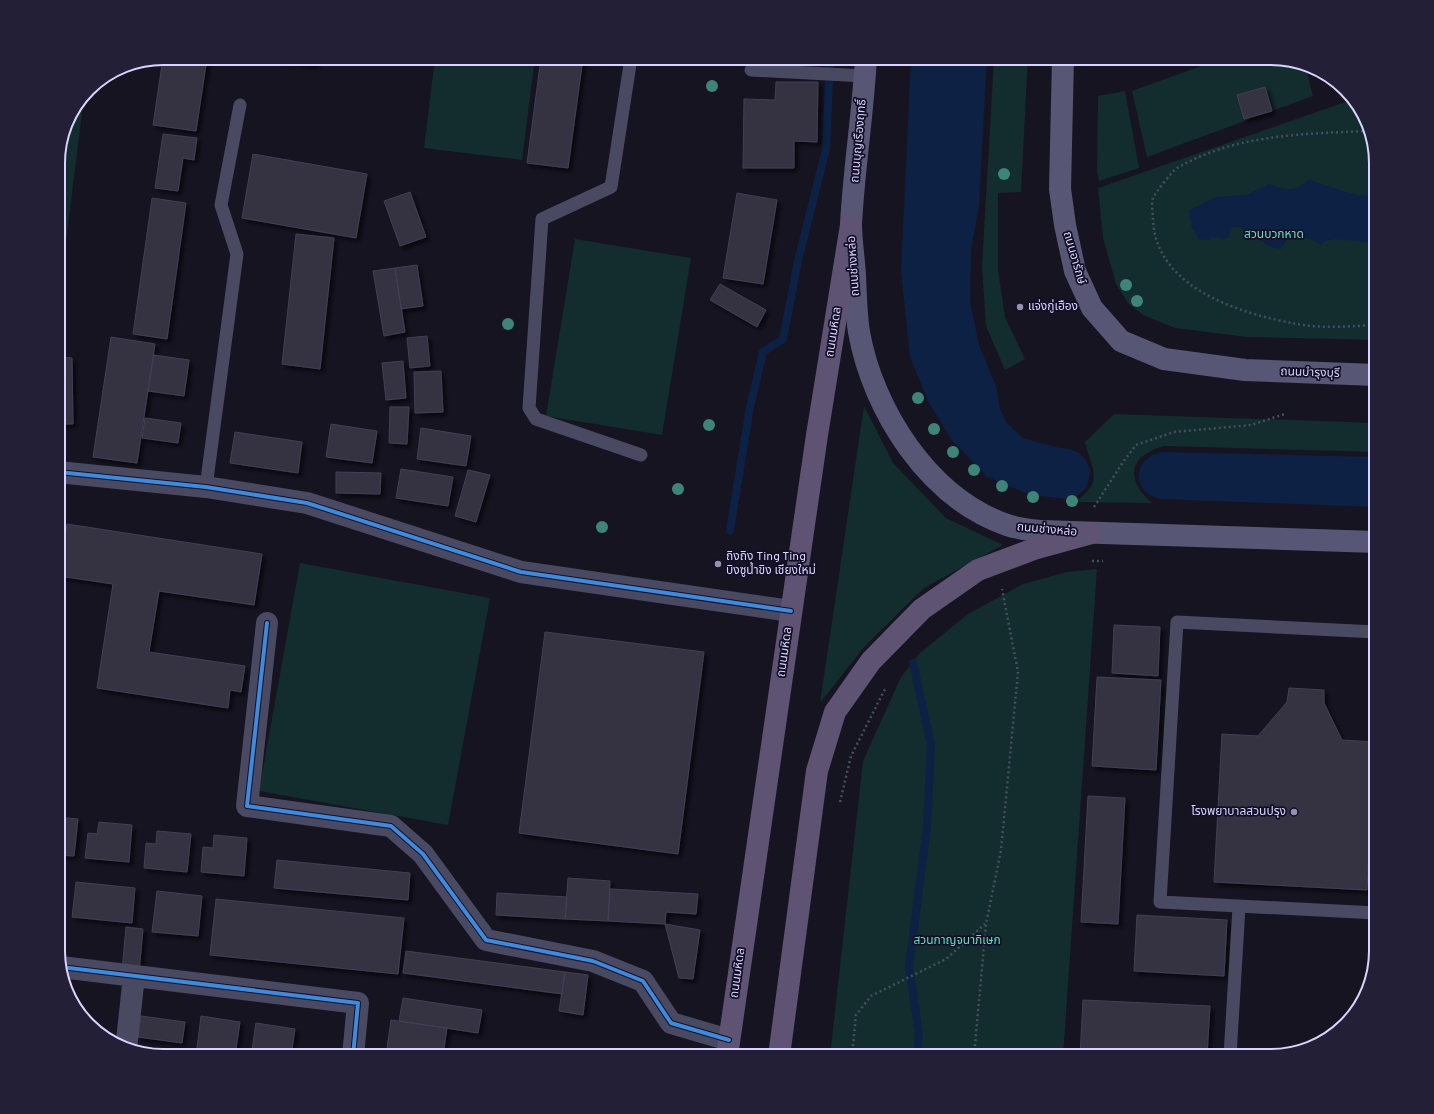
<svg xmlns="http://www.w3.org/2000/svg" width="1434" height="1114" viewBox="0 0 1434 1114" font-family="Overpass,'Noto Sans Thai',sans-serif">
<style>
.green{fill:#132c2d}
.water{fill:#0d2144}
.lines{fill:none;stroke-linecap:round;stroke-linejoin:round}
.stream{stroke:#0d2144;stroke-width:8}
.building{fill:#343243;stroke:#433f54;filter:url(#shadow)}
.path{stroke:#44505f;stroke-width:2.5;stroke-dasharray:2 3;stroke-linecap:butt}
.lane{stroke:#4a4962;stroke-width:13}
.street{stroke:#4a4962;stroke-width:22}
.secondary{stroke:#575674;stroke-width:22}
.primary{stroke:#5e5373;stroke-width:22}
.cycleway-casing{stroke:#130f26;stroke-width:6}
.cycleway{stroke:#408adc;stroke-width:4}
.tree{fill:#3e8478}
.poi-dot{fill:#9591b1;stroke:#130f26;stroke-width:1.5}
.labels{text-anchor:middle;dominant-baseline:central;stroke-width:3.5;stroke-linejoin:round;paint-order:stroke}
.street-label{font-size:12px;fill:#d9d4ff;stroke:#130f26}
.park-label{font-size:12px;fill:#5fe0c0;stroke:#130f26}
.poi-label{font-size:12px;fill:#d9d4ff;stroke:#130f26;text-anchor:start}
.rim{fill:none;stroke:#d9d4ff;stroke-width:2}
</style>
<defs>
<filter id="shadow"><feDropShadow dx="3.5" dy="3.5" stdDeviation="2" flood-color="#0009"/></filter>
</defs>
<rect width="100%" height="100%" fill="#161421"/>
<path class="green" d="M435,58H535L522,160L424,148Z
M994,58H1028L1021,192L998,193V270L1005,317L1025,359L1005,370L986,326L982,266Z
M1223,58H1271L1305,64L1313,96L1147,157L1132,91Z
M1125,91L1139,168L1099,181L1097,172L1098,96Z
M84,97L58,307V156L69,117Z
M1351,100L1365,117L1376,163V340L1247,337L1175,328L1143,315L1128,303L1116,284L1103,238L1098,188Z
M575,239L691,258L662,435L546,416Z
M864,406L893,463L946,518L1003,545L924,588L864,647L820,703Z
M1114,414L1376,423V452L1164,446C1128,456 1125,480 1152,503L1074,502C1105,482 1092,471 1085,442Z
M300,563L490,598L448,825L259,791Z
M1097,569L1063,1056H830L863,761L901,677L920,653L968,614L1023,584L1067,572Z"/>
<path class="water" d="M911,58H987L979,205L971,250L970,302L979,345L996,386L1000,409L1007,423L1023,438L1055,447L1070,449L1079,453L1086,460L1090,470L1089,480L1085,489L1077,496L1068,499L1031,495L987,477L952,440L929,403L910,357L901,271Z
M1308,180C1324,183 1362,201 1376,195V243L1336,239L1325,241L1321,246C1313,238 1307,236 1297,240L1290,235L1281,249L1270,247L1263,241L1255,239L1241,227H1233L1226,239L1212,237L1209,240L1199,239L1192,228L1189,210L1216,197L1246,195L1269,184C1285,190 1293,193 1308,180Z
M1163,452L1376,457V507L1161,499C1130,493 1132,457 1163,452Z"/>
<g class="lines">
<path class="stream" d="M730,530L750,407L763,352L783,339L798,261L826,149L830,58
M913,663L931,745L927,827L909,967L919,1034L917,1056"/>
</g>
<path class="building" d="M163,58H207L196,131L153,125Z
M272,58H316L315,65Z
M541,58H583L568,168L527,163Z
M776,82H818L817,142L794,141V168H743L744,99L775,100Z
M1265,87L1272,111L1244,119L1237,95Z
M163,134L197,138L194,160L183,158L178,191L155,188Z
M253,154L367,174L356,238L242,218Z
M410,192L426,237L400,246L384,201Z
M737,193L777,200L763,284L723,278Z
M152,198L186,203L167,339L133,334Z
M296,234L334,238L320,369L282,364Z
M417,265L423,306L401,309L395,268Z
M395,268L405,332L384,336L373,271Z
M720,284L766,310L757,327L710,300Z
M427,336L430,366L410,368L407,338Z
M111,337L155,344L137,463L93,457Z
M154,355L189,360L184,396L148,391Z
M58,357L72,358L73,424H58Z
M403,361L406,398L386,400L382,363Z
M441,371L443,412L415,413L414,372Z
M390,407H409L407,444L389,443Z
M145,418L181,423L178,443L142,438Z
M331,424L377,431L372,463L326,457Z
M421,428L471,436L466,466L417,459Z
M235,432L302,442L298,473L230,463Z
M401,469L453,477L448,506L396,498Z
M468,470L490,475L476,522L455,516Z
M336,472L381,473L380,494L336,493Z
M67,524L262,554L254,605L159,591L149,652L245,666L241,692L230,690L228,708L97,688L113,584L59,576Z
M1114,625L1160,627L1158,676L1112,673Z
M545,632L704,652L678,854L519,833Z
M1097,677L1161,680L1156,770L1092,766Z
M1289,688L1324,690V703L1342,740L1374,742L1367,890L1214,882L1222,734L1258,736L1287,702Z
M1088,796L1125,798L1118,924L1081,922Z
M58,817L78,819L74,856L58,855Z
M99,822L132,825L129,862L85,858L88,833L97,834Z
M157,831L191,834L187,872L144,868L146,843L156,844Z
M214,835L247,838L244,876L201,872L203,847L213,848Z
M277,860L410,873L408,900L274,888Z
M568,878L610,881L608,921L565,919Z
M76,882L135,888L132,923L72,917Z
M610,889L698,894L696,914L666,912L665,924L608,921Z
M157,891L202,896L198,936L152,932Z
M497,893L567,897L565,919L496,915Z
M216,899L404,918L398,974L210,955Z
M1137,915L1227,920L1224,976L1134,971Z
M665,924L700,930L693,979L679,978Z
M126,927L143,929L139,972L122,971Z
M406,951L565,972L562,994L403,973Z
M565,972L588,975L583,1015L559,1011Z
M403,998L482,1010L478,1033L399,1021Z
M1083,1000L1210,1006L1207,1056H1080Z
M141,1016L185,1022L182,1043L138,1037Z
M201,1016L240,1022L235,1056H196Z
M391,1020L447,1028L443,1056H386Z
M256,1023L295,1029L291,1056H251Z"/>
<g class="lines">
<path class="path" d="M1368,131C1303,134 1236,134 1177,168C1173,170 1155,193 1153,198C1151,203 1153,213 1153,219C1155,288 1241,314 1297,324C1323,329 1350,326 1376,325
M1094,507L1123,462L1136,445L1174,432L1251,425L1285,414
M1092,561H1103
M840,802L851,756L885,689
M852,1056L856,1015L871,996L946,959L985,924
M974,1056L986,924L1001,850L1018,672L1002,589"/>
<path class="lane" d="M631,58L611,187L542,219L529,408L536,419L641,455
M751,70L865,76
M206,487L237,254L221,205L240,105
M1376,632L1177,622L1160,902L1376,913
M1230,1056L1239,907"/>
<path class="street" d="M58,472L206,487L307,503L521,572L791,611
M267,623L247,806L391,826L423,854L486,940L593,961L643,981L671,1023L729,1040
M61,967L358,1003L353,1056
M126,1049L134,976"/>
<path class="secondary" d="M866,58C863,113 854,168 851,224C851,240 854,258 855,275C856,294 856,314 859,332C873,411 929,498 1007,525C1018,529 1031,530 1042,531L1376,542
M1063,58L1060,189L1065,225L1075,271L1092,308L1121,341L1164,359L1245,370L1376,375"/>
<path class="primary" d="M727,1056L817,435L851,225
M779,1056L817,771L835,712L871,661L922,609L978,570L1034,549L1092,533"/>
<g class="cycleway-casing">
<path id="cycleway" d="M58,472L206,487L307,503L521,572L791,611
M267,623L247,806L391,826L423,854L486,940L593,961L643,981L671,1023L729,1040
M61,967L358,1003L353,1056"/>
</g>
<use href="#cycleway" class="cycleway"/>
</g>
<g class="tree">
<circle cx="712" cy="86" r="6"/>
<circle cx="1004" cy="174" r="6"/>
<circle cx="1126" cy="285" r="6"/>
<circle cx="1137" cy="301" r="6"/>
<circle cx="508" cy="324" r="6"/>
<circle cx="918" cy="398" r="6"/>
<circle cx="709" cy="425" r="6"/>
<circle cx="934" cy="429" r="6"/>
<circle cx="953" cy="452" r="6"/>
<circle cx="974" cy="470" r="6"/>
<circle cx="1002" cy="486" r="6"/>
<circle cx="678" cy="489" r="6"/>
<circle cx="1033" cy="497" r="6"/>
<circle cx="1072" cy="501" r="6"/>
<circle cx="602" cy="527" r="6"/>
</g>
<g class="poi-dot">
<circle cx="1020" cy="307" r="4"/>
<circle cx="718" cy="564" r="4"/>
<circle cx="1294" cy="812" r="4"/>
</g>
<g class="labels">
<g class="street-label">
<text transform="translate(859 141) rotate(-85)">ถนนบุญเรืองฤทธิ์</text>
<text transform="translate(1074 258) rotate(74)">ถนนอารักษ์</text>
<text transform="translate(854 266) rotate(-94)">ถนนช่างหล่อ</text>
<text transform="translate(834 332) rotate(-81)">ถนนมหิดล</text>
<text transform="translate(1310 373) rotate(2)">ถนนบำรุงบุรี</text>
<text transform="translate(1047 530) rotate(5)">ถนนช่างหล่อ</text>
<text transform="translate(785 652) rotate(-82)">ถนนมหิดล</text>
<text transform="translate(738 973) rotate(-82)">ถนนมหิดล</text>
</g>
<g class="park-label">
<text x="1274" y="235">สวนบวกหาด</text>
<text x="957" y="941">สวนกาญจนาภิเษก</text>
</g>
<g class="poi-label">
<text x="1028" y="307">แจ่งกู่เฮือง</text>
<text x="726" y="557">ถิงถิง Ting Ting<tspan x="726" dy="14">บิงซูน้ำขิง เชียงใหม่</tspan></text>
<text x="1286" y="812" text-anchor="end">โรงพยาบาลสวนปรุง</text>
</g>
</g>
<path d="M0 0H1434V1114H0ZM163 65H1271A98 98 0 0 1 1369 163V951A98 98 0 0 1 1271 1049H163A98 98 0 0 1 65 951V163A98 98 0 0 1 163 65Z" fill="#231f37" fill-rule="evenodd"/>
<path class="rim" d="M163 65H1271A98 98 0 0 1 1369 163V951A98 98 0 0 1 1271 1049H163A98 98 0 0 1 65 951V163A98 98 0 0 1 163 65Z"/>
</svg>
